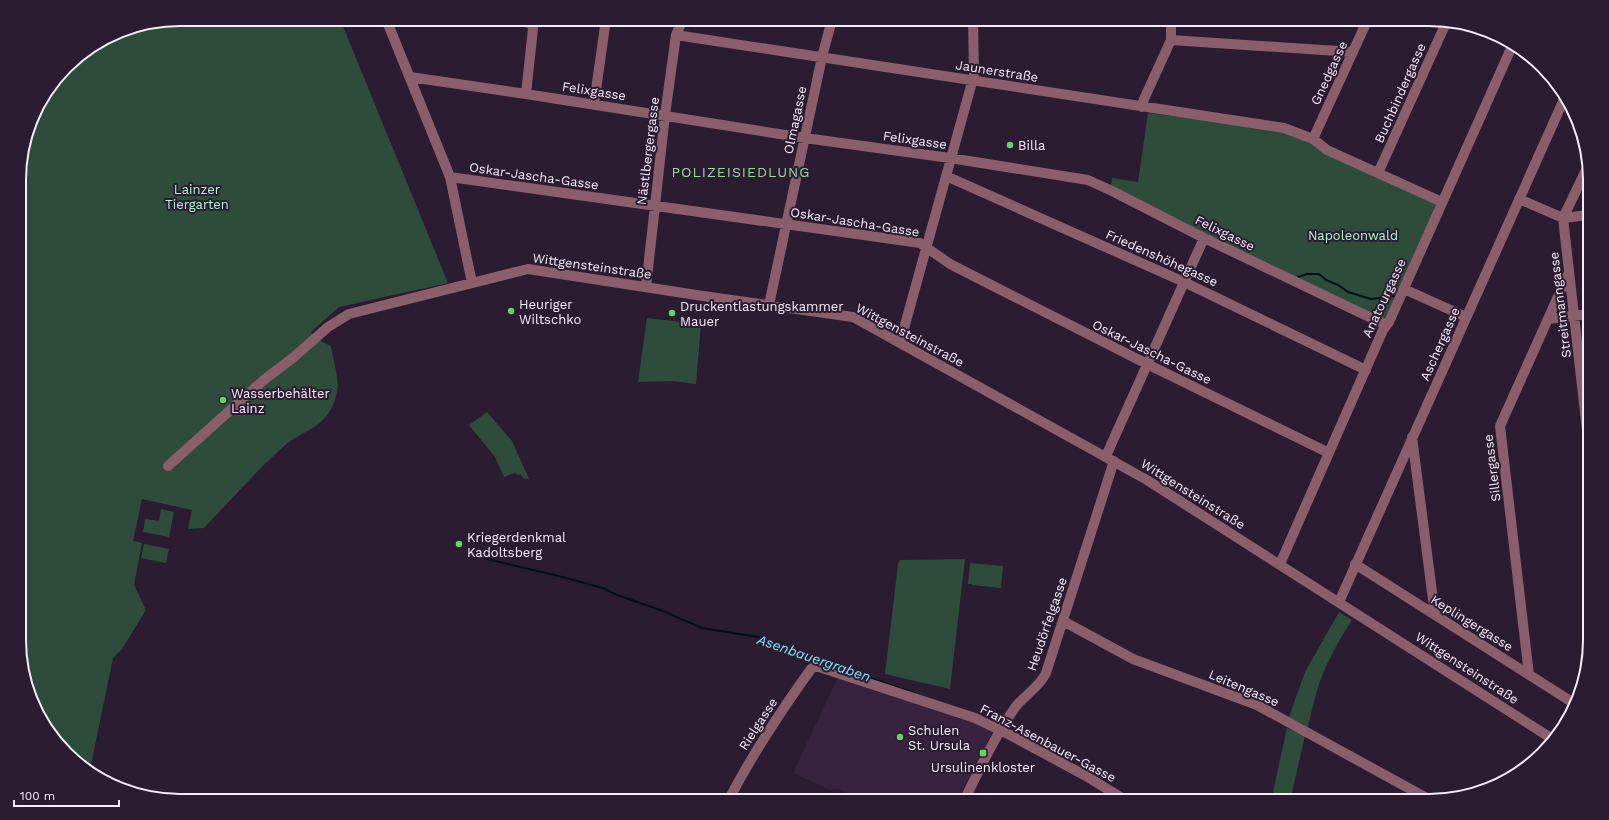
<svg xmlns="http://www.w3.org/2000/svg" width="1609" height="820" viewBox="0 0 1609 820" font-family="'Work Sans',sans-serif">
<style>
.built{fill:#37233e}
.green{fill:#2d4c3c}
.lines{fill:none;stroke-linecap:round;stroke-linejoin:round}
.stream{stroke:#001216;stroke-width:2}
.minor{stroke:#8a5e6b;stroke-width:10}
.poi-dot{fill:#61d46a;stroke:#2c1c31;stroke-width:1.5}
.labels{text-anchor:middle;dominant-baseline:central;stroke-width:4;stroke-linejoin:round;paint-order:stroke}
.street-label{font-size:13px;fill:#f6ecfa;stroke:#2c1c31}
.poi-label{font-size:13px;fill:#f6ecfa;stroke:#2c1c31;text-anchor:start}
.park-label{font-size:13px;fill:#a6face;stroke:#2c1c31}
.neighbourhood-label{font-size:14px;letter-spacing:1px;fill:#9bd69c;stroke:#2c1c31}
.water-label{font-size:14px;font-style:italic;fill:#78e4f7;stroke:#2c1c31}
.rim{fill:none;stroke:#f6ecfa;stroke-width:2}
</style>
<rect width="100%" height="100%" fill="#2c1c31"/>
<path class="built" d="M838,677L968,720L989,730L991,735L957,801H843L847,793L840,789L830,790L793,773Z"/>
<path class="green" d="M180,19H340L448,283L339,307L311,332L322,342L331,346C333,362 341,380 336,396C327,430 304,428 283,447C255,472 230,501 204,528L188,529L192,510L142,499L133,541L142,543L134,585L146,610L122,649L113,658L90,770L52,738L31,702L20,662L19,169L36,108L74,59L118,31Z
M1148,113L1252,126L1290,134L1436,204L1385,320L1210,237L1111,185L1112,178L1138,182Z
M647,318L701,324L696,384L673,381L638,382Z
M487,412L512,441L529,479L523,478L521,474L518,475L515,473L504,477L495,457L469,425Z
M161,509L174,512L169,537L143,532L145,519L159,521Z
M144,544L169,549L166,563L141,558Z
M965,559L950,689L885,674L898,564L900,560Z
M970,563L1003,566L1001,588L972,585V584H968Z
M1339,612L1352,620C1338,642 1324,666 1317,691C1313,703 1311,715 1308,727L1289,717L1305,672Z
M1287,728L1305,736L1290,801H1271Z"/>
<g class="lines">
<path class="stream" d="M1298,277L1307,274H1319L1326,280L1338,285L1348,292L1371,299L1395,296
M483,558L541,572
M543,572L603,588L617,595L663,611L702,628L758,637L790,647L815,659L914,693"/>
<path class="minor" d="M386,19L450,177L472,283
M512,19L534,24
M676,35L1284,128L1313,139L1327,150L1442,202
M1171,40L1353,52
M410,77L526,94L805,138L950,158L1088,180L1112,191L1204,238L1386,325
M526,94L534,19
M594,104L606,19
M1142,107L1144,99L1171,40V19
M1313,139L1368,19
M1589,164L1563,218L1589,448
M1378,173L1446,23
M946,176L1184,282L1366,370
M450,177L920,243L950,264L1147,364L1329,453
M1519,199L1563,218L1589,215
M646,287L665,115L676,35L683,19
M1404,289L1466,317
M769,305L822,57L830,27L834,19
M1548,319L1589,314
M900,343L974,75L973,19
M1412,437L1435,615
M1106,456L1204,238
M168,466L265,379L294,357L328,327L349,314L528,269L703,296L853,317L1147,480L1554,740
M1280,564L1383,330L1389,322L1513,44
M1355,564L1575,704
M1339,602L1565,97
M1063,621L1133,659L1257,705L1432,801
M1529,675L1500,426L1569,272
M728,801C752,755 780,712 811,669L816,666L975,718L1010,735L1086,776L1122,798L1130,801
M964,801C979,770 994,738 1014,709C1023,696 1039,688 1046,673L1114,461"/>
</g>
<g class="poi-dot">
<circle cx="1010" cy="145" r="4"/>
<circle cx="511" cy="311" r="4"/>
<circle cx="672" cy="313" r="4"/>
<circle cx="223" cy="400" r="4"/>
<circle cx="459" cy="544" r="4"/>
<circle cx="900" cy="737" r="4"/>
<rect x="979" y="749" width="8" height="8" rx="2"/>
</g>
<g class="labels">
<g class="street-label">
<text transform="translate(997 71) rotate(9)">Jaunerstraße</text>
<text transform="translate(1329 73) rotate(-65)">Gnedgasse</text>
<text transform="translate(594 91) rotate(9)">Felixgasse</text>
<text transform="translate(1400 93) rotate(-66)">Buchbindergasse</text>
<text transform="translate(795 120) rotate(-78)">Olmagasse</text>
<text transform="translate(915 140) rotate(8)">Felixgasse</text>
<text transform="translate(648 151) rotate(-83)">Nästlbergergasse</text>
<text transform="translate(534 176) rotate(8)">Oskar-Jascha-Gasse</text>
<text transform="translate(855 222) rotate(9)">Oskar-Jascha-Gasse</text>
<text transform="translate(1225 233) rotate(26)">Felixgasse</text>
<text transform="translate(1162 258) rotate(24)">Friedenshöhegasse</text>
<text transform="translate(592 266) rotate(8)">Wittgensteinstraße</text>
<text transform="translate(1384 298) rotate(-65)">Anatourgasse</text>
<text transform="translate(1560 305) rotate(-97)">Streitmanngasse</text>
<text transform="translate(910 335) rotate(28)">Wittgensteinstraße</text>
<text transform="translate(1440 344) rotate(-66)">Aschergasse</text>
<text transform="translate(1152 352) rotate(26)">Oskar-Jascha-Gasse</text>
<text transform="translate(1492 468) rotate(-97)">Sillergasse</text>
<text transform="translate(1193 494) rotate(32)">Wittgensteinstraße</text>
<text transform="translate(1472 623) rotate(32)">Keplingergasse</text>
<text transform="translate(1047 624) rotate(-71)">Heudörfelgasse</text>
<text transform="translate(1467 668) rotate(33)">Wittgensteinstraße</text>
<text transform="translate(1244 688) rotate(23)">Leitengasse</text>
<text transform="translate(758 724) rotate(-57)">Rielgasse</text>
<text transform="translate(1048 743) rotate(28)">Franz-Asenbauer-Gasse</text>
</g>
<g class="poi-label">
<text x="1018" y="145">Billa</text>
<text x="519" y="304">Heuriger<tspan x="519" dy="15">Wiltschko</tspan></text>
<text x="680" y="306">Druckentlastungskammer<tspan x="680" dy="15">Mauer</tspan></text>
<text x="231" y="393">Wasserbehälter<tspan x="231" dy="15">Lainz</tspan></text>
<text x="467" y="537">Kriegerdenkmal<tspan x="467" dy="15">Kadoltsberg</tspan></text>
<text x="908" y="730">Schulen<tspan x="908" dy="15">St. Ursula</tspan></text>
<text x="983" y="767" text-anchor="middle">Ursulinenkloster</text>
</g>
<g class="park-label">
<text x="197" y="189">Lainzer<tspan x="197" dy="15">Tiergarten</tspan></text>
<text x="1353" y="235">Napoleonwald</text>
</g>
<g class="neighbourhood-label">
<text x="741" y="172">POLIZEISIEDLUNG</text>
</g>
<g class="water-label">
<text transform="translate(814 658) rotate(19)">Asenbauergraben</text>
</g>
</g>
<path d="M0 0H1609V820H0ZM180 26H1429A154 154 0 0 1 1583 180V640A154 154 0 0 1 1429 794H180A154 154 0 0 1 26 640V180A154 154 0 0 1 180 26Z" fill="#2c1c31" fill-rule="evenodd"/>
<path class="rim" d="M180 26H1429A154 154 0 0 1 1583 180V640A154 154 0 0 1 1429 794H180A154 154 0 0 1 26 640V180A154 154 0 0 1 180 26Z"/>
<path d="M14 800v6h105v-6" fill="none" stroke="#f6ecfa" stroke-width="2"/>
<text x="20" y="800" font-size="12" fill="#f6ecfa" stroke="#2c1c31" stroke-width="3" paint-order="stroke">100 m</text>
</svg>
